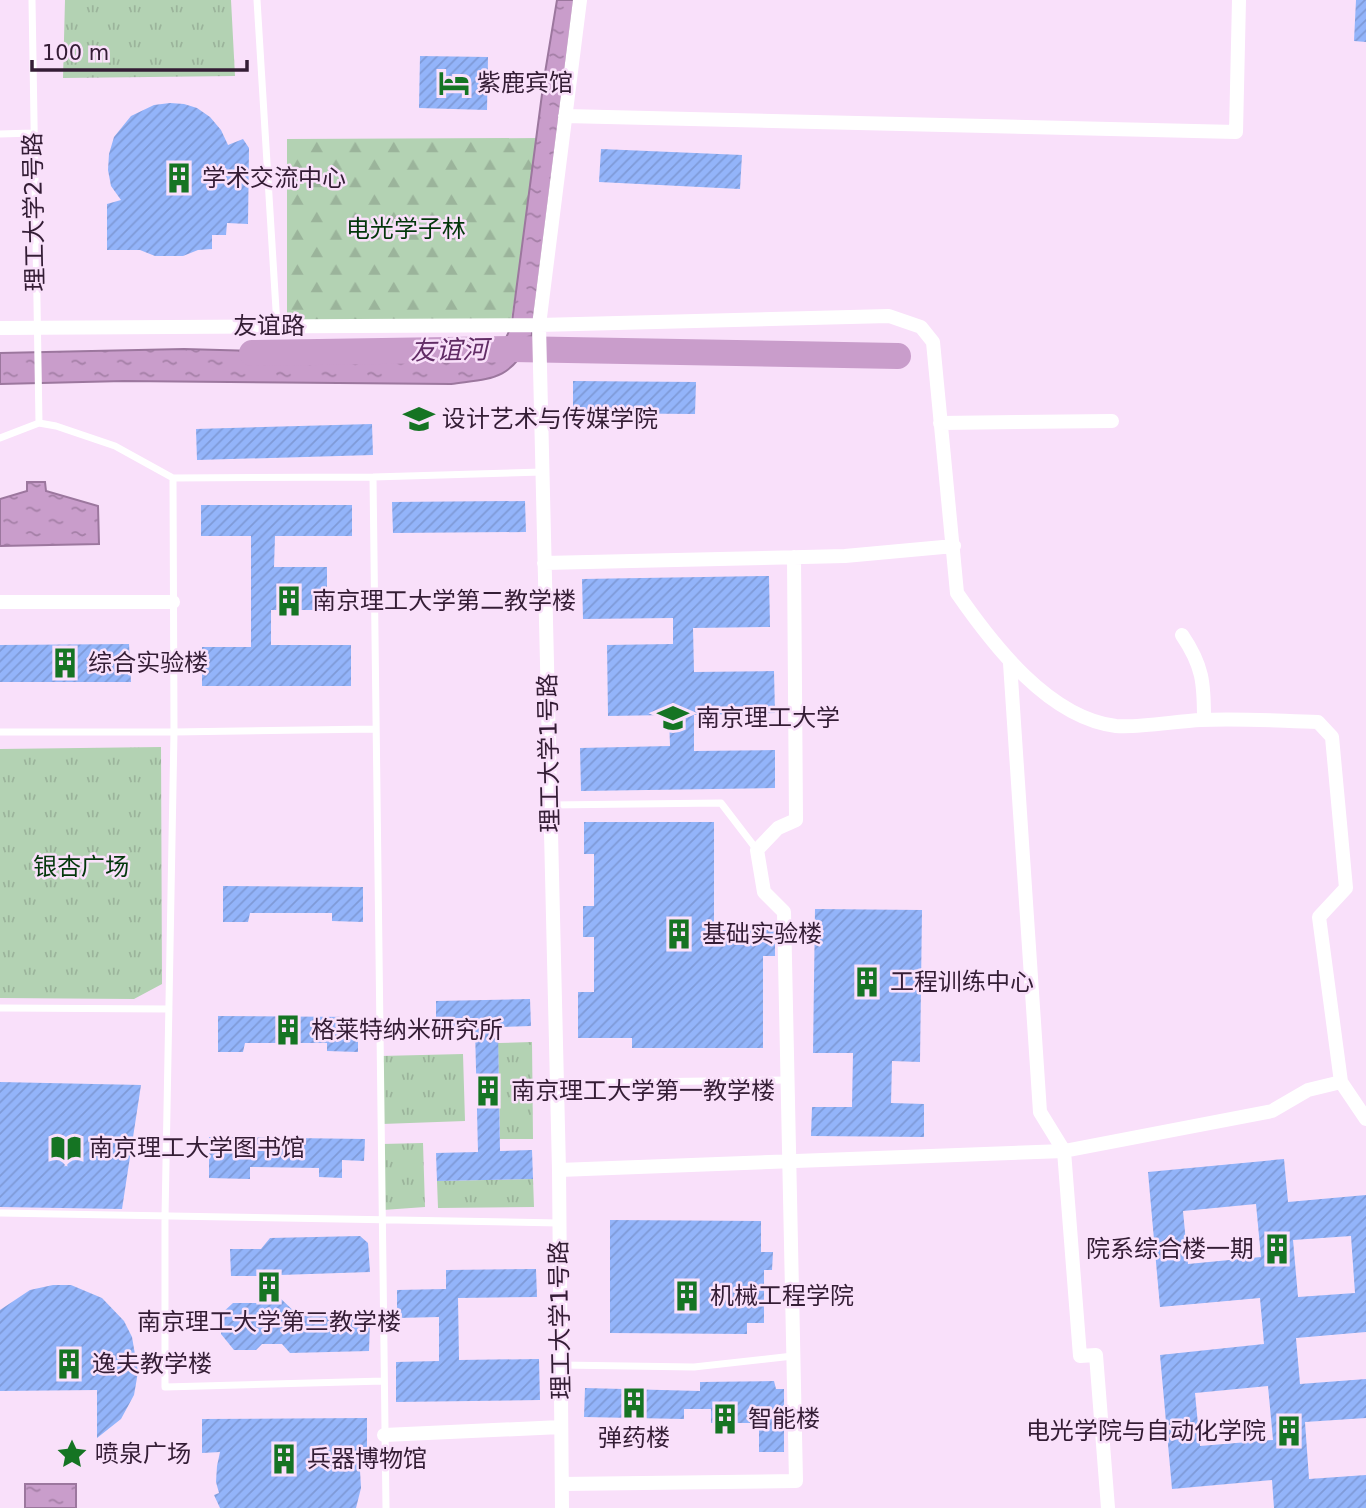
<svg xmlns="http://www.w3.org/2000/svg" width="1366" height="1508" viewBox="0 0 1366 1508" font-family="'DejaVu Sans','Noto Sans SC',sans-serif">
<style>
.forest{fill:url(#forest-firs)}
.park{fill:url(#park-tufts)}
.water{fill:url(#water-ripples);stroke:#9c779e;stroke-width:2}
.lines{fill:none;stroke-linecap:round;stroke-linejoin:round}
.river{stroke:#c99dcb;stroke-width:26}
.building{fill:url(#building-hatch);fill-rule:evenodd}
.lane{stroke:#fff;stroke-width:7}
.street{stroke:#fff;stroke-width:14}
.labels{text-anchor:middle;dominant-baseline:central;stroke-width:5;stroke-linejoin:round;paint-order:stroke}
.poi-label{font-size:24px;fill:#341d35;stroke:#f9e0fa;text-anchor:start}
.street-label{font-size:24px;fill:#341d35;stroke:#f9e0fa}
.park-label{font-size:24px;fill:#03370b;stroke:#f9e0fa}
.water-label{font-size:26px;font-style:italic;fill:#612c65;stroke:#f9e0fa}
</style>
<defs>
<pattern id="forest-firs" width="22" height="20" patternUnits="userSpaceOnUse" patternTransform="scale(1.75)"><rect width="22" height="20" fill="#b3d2b3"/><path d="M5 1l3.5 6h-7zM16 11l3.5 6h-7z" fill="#9bb49b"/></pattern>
<pattern id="park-tufts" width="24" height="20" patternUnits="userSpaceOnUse" patternTransform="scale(1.75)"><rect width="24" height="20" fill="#b3d2b3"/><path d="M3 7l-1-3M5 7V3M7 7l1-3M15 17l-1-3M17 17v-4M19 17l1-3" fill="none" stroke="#9bb49b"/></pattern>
<pattern id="water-ripples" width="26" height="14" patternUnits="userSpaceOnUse" patternTransform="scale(1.75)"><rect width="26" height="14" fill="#c99dcb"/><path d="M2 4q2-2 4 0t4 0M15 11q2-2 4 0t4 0" fill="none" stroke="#a47fa6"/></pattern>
<pattern id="building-hatch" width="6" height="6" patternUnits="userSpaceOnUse" patternTransform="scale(1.75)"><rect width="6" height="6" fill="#93b4fa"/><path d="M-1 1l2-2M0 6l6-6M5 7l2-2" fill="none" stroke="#7f9ad7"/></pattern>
</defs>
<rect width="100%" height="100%" fill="#f9e0fa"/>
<path class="forest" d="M540,138L511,320L287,322V139Z"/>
<path class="park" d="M65,0H231L235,76L63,78Z
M161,747L162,984L134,999L0,998V749Z
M532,1042L533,1139H500L498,1043Z
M463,1054L465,1121L382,1124L381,1056Z
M423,1143L425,1207L383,1210L382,1144Z
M533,1179L534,1207L438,1208L437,1181Z"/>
<path class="water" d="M557,0H574L531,341C508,381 493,378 451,384L124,381L0,384V353L184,349L465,357C495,351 503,353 512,322L544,79Z
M27,482H45L46,491L98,506L99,544L0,546V499L27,491Z
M25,1484H76V1508H25Z"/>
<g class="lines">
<path class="river" d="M252,353L512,349L898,356"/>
</g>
<path class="building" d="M1356,0H1366V42L1354,41Z
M420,56L488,57L487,110L419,108Z
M170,103L184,104L197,108L210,117L221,130L228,145L243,139L249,148L248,224L227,223L226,235H212V249L198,250L183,256H155L140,250H107V204L121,200L111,186L108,170L109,154L114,137L131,116L154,105Z
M601,149L742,155L740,189L599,182Z
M573,381L696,382L695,414L573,413Z
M372,424L373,455L197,460L196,429Z
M525,501L526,532L393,533L392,502Z
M201,505H352V536H275L274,567H327V610H271V645H351V686H202V647H251V536H201Z
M769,576L770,627L693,628L694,672L774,671L775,713L694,715V751L775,750V788L581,791L580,748L670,746L669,715L608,716L607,645L673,644V618L583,619L582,579Z
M129,644L131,682H0V645Z
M584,822H714V930H775V956H763V1048H632V1038H578V992H594V937H583V906H594V854H584Z
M223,886L363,887V922L332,921V913H250L248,922H223Z
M815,909L922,910L920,1062L892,1061L891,1103L924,1104V1137L811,1136L812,1107H852L853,1053H813Z
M530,999L531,1026L498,1027L500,1151L532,1150L533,1179L437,1181L436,1153L478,1152L475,1028L436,1029V1001Z
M218,1016L358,1017V1052L327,1051V1043H245L243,1052H218Z
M0,1082L141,1085L122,1209L0,1207Z
M209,1137L365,1139L364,1161L342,1160V1178L319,1177V1168L250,1167V1179L209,1178Z
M1284,1159L1288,1202L1366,1195V1332L1296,1338L1300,1384L1366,1379V1418L1305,1422L1309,1479L1366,1475V1508H1274L1272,1480L1172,1489L1160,1355L1264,1344L1260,1298L1160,1307L1148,1172ZM1256,1204L1261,1257L1188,1264L1183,1211ZM1351,1236L1355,1293L1298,1297L1293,1240ZM1268,1386L1273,1440L1200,1446L1195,1393Z
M610,1220L761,1221V1252H773L772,1270H764V1323H747V1334L610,1333Z
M360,1236L368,1243L370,1272L280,1275L279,1297L299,1316L360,1313L370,1321L369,1351L290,1353L282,1344H262L256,1350H234L221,1334V1314L233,1303H259V1276H231L230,1249H261L270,1238Z
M536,1269L537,1297L458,1298L459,1360L539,1359L540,1400L396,1402V1362L439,1361V1317L397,1318V1290L446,1289V1270Z
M53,1285H71L102,1298L124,1321L132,1337L138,1372L134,1395L121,1419L97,1438V1390L0,1391V1310L30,1290Z
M774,1381L776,1389H784V1452H759V1423H711V1409H684V1419L584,1417L585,1388L700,1391V1382Z
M367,1418V1453H359L361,1488L356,1508H220L214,1495L219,1493L216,1482L217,1466L220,1452L202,1453V1419Z"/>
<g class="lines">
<path class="lane" d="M32,0L39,423
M257,0L277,326
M0,134L33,133
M0,438L39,423L56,426L115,446L173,478L373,477L542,472
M373,477L386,1508
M173,478L174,732L375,729
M0,732H174L165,1217V1387L384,1381
M550,805L721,803L757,850
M0,1008L169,1009
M557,1083L787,1080
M0,1213L559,1223
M561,1365L694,1367L793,1356"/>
<path class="street" d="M565,116L1236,132L1239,0
M0,328L539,325L889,316L921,327L933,342L957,593C993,645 1049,718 1116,726C1139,728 1177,721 1201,720C1240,718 1279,721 1318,722L1332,737L1346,888L1319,917L1341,1082
M940,423L1112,421
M544,563L845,556L954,546
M0,602H173
M1182,635C1203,666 1204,683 1204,719
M1010,663L1040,1112L1064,1151L1272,1111L1308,1090L1341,1082L1366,1119
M559,1170L1064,1151L1080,1356L1096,1355L1108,1508
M384,1435L561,1427
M562,1484L796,1481L784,912L764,892L757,850L778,828L796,820L794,557
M562,1508L559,1170L539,325L580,0"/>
</g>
<defs>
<g id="hotel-bare" transform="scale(2.415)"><path d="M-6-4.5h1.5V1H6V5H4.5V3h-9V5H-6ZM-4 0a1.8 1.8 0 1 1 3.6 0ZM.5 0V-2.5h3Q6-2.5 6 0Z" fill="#157423" stroke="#f9e0fa" stroke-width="2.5" paint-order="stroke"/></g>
<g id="building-bare" transform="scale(2.415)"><path d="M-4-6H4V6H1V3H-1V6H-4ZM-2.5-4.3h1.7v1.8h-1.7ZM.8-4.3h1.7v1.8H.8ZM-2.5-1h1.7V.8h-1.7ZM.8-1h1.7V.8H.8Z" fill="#157423" stroke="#f9e0fa" stroke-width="2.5" paint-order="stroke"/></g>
<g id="university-bare" transform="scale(2.415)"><path d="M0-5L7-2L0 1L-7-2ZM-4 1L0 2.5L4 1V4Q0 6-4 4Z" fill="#157423" stroke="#f9e0fa" stroke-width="2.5" paint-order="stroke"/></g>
<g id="library-bare" transform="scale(2.415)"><path d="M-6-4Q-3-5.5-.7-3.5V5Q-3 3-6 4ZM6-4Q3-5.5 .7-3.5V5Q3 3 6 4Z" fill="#157423" stroke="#f9e0fa" stroke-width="2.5" paint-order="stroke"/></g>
<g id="sight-bare" transform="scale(2.415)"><path d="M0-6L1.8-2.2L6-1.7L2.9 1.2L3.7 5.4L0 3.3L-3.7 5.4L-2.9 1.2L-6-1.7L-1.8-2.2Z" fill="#157423" stroke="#f9e0fa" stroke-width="2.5" paint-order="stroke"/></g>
</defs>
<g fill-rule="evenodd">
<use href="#hotel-bare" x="454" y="83"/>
<use href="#building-bare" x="179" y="178"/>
<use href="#university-bare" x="419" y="419"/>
<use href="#building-bare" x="289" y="601"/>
<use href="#building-bare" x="65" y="663"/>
<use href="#university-bare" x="673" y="718"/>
<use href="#building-bare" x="679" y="934"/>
<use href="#building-bare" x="867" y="982"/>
<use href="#building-bare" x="288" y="1030"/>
<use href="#building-bare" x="488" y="1091"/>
<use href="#library-bare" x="66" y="1148"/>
<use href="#building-bare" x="1277" y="1249"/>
<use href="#building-bare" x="269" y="1287"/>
<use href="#building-bare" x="687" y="1296"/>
<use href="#building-bare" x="69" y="1364"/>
<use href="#building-bare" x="634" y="1403"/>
<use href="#building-bare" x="725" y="1419"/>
<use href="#building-bare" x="1289" y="1431"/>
<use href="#sight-bare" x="72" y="1454"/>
<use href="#building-bare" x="284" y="1459"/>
</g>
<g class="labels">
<g class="poi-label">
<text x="477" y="83">紫鹿宾馆</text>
<text x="202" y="178">学术交流中心</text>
<text x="442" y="419">设计艺术与传媒学院</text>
<text x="312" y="601">南京理工大学第二教学楼</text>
<text x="88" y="663">综合实验楼</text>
<text x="696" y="718">南京理工大学</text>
<text x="702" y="934">基础实验楼</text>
<text x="890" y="982">工程训练中心</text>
<text x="311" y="1030">格莱特纳米研究所</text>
<text x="511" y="1091">南京理工大学第一教学楼</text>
<text x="89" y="1148">南京理工大学图书馆</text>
<text x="1254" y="1249" text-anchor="end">院系综合楼一期</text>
<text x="710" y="1296">机械工程学院</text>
<text x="269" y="1322" text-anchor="middle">南京理工大学第三教学楼</text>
<text x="92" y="1364">逸夫教学楼</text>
<text x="748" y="1419">智能楼</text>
<text x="1266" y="1431" text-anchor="end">电光学院与自动化学院</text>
<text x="634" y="1438" text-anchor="middle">弹药楼</text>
<text x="95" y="1454">喷泉广场</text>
<text x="307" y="1459">兵器博物馆</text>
</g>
<g class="street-label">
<text transform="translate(34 212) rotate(-91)">理工大学2号路</text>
<text x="269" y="326">友谊路</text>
<text transform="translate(549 753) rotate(-91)">理工大学1号路</text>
<text transform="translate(560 1320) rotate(-91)">理工大学1号路</text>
</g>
<g class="park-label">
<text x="406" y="229">电光学子林</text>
<text x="81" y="867">银杏广场</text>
</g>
<g class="water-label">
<text transform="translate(449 350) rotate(-1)">友谊河</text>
</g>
</g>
<path d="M32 60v10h215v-10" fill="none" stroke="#341d35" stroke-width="3.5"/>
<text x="42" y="60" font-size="21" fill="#341d35" stroke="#f9e0fa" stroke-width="5" paint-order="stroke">100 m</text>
</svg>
